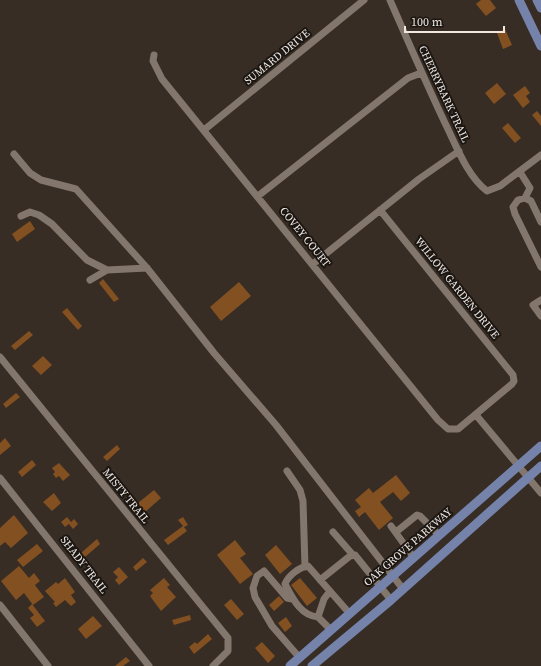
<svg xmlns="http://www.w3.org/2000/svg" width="541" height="666" viewBox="0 0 541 666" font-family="'Source Serif 4',serif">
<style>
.building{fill:#835021}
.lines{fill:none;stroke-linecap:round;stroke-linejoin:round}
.minor{stroke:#83766c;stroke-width:7}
.major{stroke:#7583ab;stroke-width:9}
.labels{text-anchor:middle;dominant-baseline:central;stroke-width:4;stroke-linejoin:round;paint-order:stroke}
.street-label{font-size:11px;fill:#efe8e3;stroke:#1b1612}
</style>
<rect width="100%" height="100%" fill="#372d24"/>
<path class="building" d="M481,0H490L496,8L486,16L476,4Z
M505,29L512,45L503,49L497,33Z
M497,83L506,94L494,104L485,93Z
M525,86L530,93L526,96L530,102L523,108L513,95Z
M537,111L541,116V126L532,115Z
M508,123L521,138L515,143L502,128Z
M30,221L35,229L17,242L12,234Z
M103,279L119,299L114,302L99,283Z
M239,282L251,296L221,321L210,307Z
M67,308L82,326L78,330L62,312Z
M29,331L33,335L15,350L11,346Z
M43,356L52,365L41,375L32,366Z
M16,393L20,397L6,408L3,404Z
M5,438L11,446L0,455V443Z
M117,445L120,449L107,461L103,457Z
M32,460L36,465L22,477L18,472Z
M59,463L70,475L63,481L59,476L56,478L53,474L55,472L52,468Z
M396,475L410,493L401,501L393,492L380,502L393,518L379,530L365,512L359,517L355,511L361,507L355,500L369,488L373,493Z
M154,490L161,498L145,512L138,503Z
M54,493L61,503L52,511L43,502Z
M14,515L28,533L11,548L5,542L0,546V528Z
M67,517L71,522L74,519L78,524L73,529L69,524L65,527L61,522Z
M183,517L188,525L184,527L187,531L168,545L164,540L183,526L178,520Z
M97,539L100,544L85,557L81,553Z
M235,540L246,554L240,558L253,574L240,584L217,555Z
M37,544L43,551L23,567L17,560Z
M276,545L292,564L280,574L265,555Z
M143,558L147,562L136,571L133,567Z
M19,566L29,578L34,573L40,581L35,585L44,597L33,605L24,593L16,600L1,581Z
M119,567L128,577L119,585L115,580L118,577L113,572Z
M65,578L75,592L71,595L76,602L71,606L65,600L56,607L53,603L55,602L45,591L56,582L58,584Z
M164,578L170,585L167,587L176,597L161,611L150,596L153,593L150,590Z
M300,578L317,598L307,606L291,585Z
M279,596L284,602L274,611L269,605Z
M231,599L244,614L237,620L224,605Z
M32,604L45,621L37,627L30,618L34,615L28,608Z
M190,615L191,620L174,625L172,620Z
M93,616L102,626L86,639L78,629Z
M286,617L292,626L285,632L278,623Z
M208,634L212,639L194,654L189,647L195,642L197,644Z
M262,642L275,656L268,663L255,648Z
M126,657L130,661L123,666H115Z"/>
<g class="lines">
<path class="minor" d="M390,0C408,41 426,83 445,123C456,145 467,176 487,191L500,186L541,155
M154,55L153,61L162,79L438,420L448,429H458L512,384L514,381L513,375L380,210
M204,130L364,0
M14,154L30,173L41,180L76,189L147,268L214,353L276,425L403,589
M520,172L530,188L525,198
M258,196L408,78L421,73
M21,216L30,212L39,215L52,224L87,260L107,270L147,268
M541,222L531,201L525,198L518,200L513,207L515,214L541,267
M313,264L419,179L459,151
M90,280L107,270
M541,300L533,305L541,316
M0,357L228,638V651L213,666
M476,415L541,493
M287,471L300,490L303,501L305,567
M0,478L149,666
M391,526L414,558
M333,532L353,555
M396,532L417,515L420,516L439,535
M320,580L350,556L355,555L391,600
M292,599L287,598L264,571L257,576L253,588L255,597L272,626L299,657
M0,605L48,666
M318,617L324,599L330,591
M331,630L318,617C301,616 293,599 285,584C288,576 299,567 308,566L350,614"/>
<path class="major" d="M519,0L541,46
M537,0L541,8
M290,666L541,446
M312,666L391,600L541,466"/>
</g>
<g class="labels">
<g class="street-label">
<text transform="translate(277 57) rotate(-39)">SUMARD DRIVE</text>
<text transform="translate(444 94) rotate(65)">CHERRYBARK TRAIL</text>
<text transform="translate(305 237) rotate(51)">COVEY COURT</text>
<text transform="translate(457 288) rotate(51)">WILLOW GARDEN DRIVE</text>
<text transform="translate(126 496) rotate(51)">MISTY TRAIL</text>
<text transform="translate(408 547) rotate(-41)">OAK GROVE PARKWAY</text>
<text transform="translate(84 565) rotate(52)">SHADY TRAIL</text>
</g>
</g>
<path d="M405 26v6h99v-6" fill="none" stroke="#efe8e3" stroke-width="2"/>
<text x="411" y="26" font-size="12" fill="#efe8e3" stroke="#1b1612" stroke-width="3" paint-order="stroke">100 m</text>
</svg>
